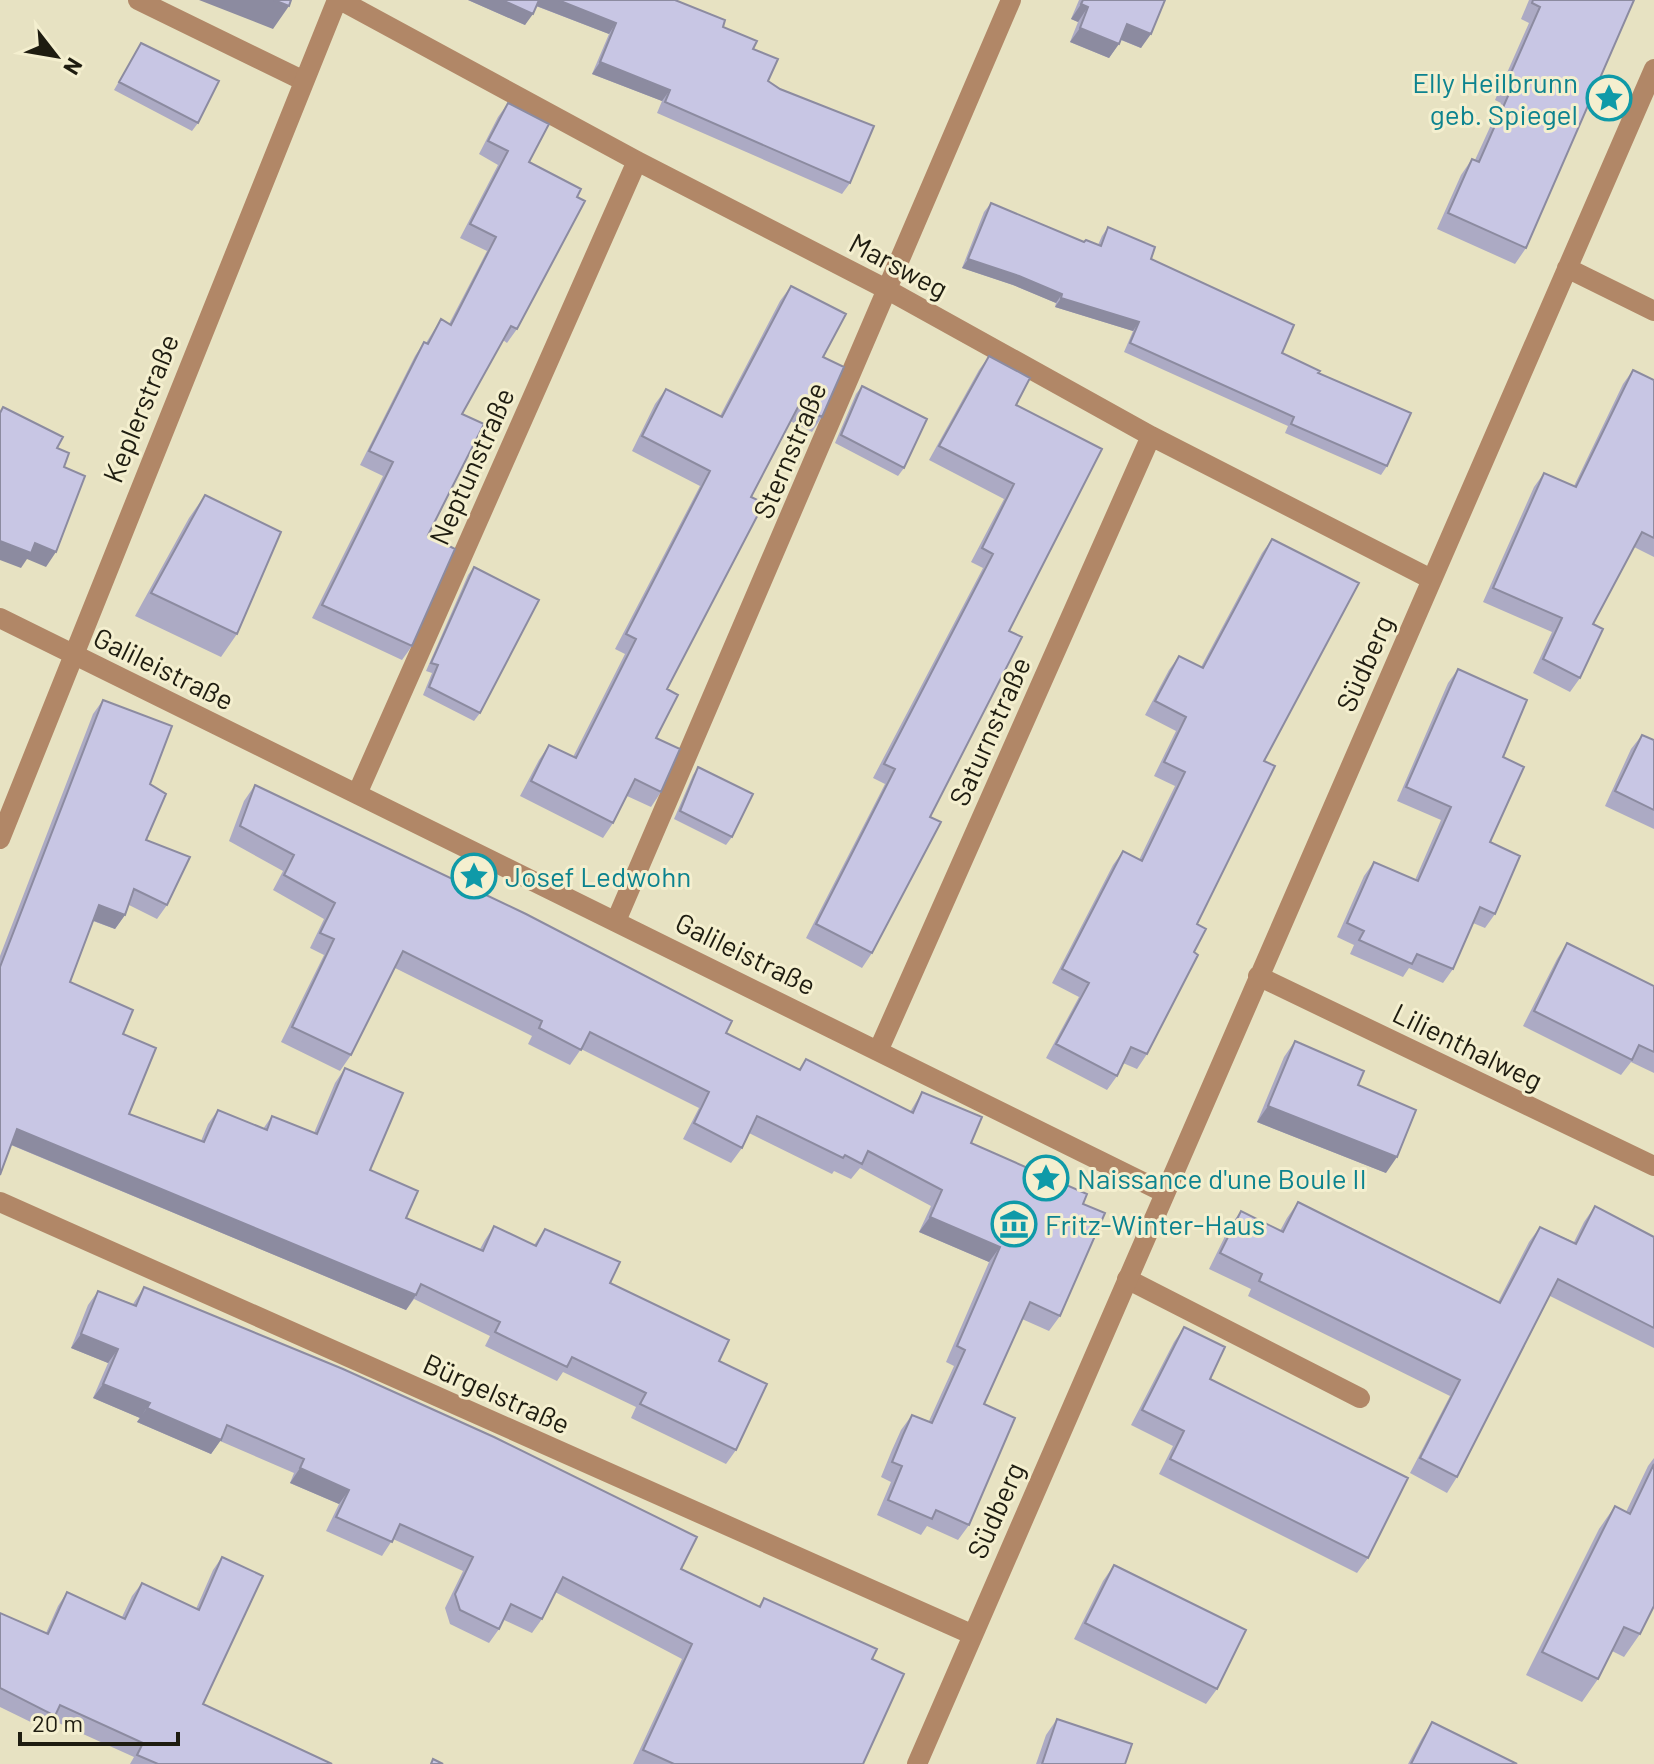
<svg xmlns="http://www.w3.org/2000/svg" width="1654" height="1764" viewBox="0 0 1654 1764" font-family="Barlow,sans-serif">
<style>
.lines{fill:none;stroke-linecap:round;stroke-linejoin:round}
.service{stroke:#b18767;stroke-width:20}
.minor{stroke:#b18767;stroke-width:20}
.wall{fill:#acaac4}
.shaded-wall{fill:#8c8ba0}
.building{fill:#c8c6e4;stroke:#8c8ba0;stroke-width:2}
.labels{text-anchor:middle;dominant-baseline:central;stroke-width:6;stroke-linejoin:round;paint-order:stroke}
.culture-label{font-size:28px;fill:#0d838f;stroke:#f4efcf;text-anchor:start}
.street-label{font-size:28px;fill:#1e1c10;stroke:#f4efcf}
</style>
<rect width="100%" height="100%" fill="#e7e2c2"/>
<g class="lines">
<path class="service" d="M138,0L302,80
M1127,1279L1360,1398"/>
<path class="minor" d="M340,0L637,161L888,290L1151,436L1431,579
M1567,268L1654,311
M0,618L1165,1193
M357,794L637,161
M0,839L337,0
M616,921L1011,0
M1258,976L1654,1166
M879,1049L1151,436
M0,1202L971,1634
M917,1764L1654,69"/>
</g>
<path class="wall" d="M468,0H675L723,27L753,49L768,81L850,183L842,194L657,113L662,101L592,74L609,34L536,6L525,25Z
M1079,0H1165L1141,48L1121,40L1109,58L1070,42L1078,22L1071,19Z
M1529,0H1634L1526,248L1515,264L1437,229L1461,175L1472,159L1475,160L1501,103L1495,100L1529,23L1521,19Z
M141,43L198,123L192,131L114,90Z
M508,103L529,162L517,329L507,343L503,340L462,414L428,535L412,646L402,660L312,618L383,476L360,465L415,356L424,342L426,343L441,319L449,324L487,251L460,238L498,165L479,154L498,117Z
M991,203L1084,242L1098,245L1102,236L1108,227L1282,353L1318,373L1387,466L1381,475L1285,433L1288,426L1124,352L1133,331L1055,307L1056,303L1013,285L962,268L984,212Z
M791,286L823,357L822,417L812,432L790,421L751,497L667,689L656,738L661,792L651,807L627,796L613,823L603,838L520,796L539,760L549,745L573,757L625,654L615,649L700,486L632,451L655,404L666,389L720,416L780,301Z
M989,356L1016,405L1009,631L872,953L862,968L806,938L885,784L873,778L983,568L971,562L1004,499L929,460L979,370Z
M1633,370L1654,380V557L1634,547L1593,624L1580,678L1570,692L1533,673L1552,632L1483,602L1534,487L1544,473L1574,486L1623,384Z
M862,386L904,468L898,476L835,443L856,394Z
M205,495L237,634L221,657L135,616L189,518Z
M1272,539L1264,761L1197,924L1194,952L1147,1054L1137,1069L1123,1063L1117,1076L1107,1090L1046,1058L1079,997L1052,983L1113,865L1123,851L1139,860L1175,786L1154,776L1176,731L1145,715L1169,670L1179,656L1201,667L1262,553Z
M474,567L480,713L474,721L423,695L432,673L426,671L468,575Z
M1458,669L1503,757L1490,842L1495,914L1485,928L1473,923L1453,969L1443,983L1409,968L1403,977L1350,954L1354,945L1337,937L1364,876L1374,862L1415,880L1441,820L1397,801L1448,683Z
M103,700L150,784L146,840L167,905L157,919L129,905L125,915L115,929L93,921L70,982L123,1034L129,1114L201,1141L208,1124L218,1110L263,1129L272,1116L314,1133L335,1083L345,1068L370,1170L406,1218L480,1249L485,1240L494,1226L534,1245L545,1229L610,1283L719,1361L736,1450L726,1464L631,1418L636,1407L563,1372L557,1381L485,1346L490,1336L414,1299L406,1310L11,1145L0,1175V956L93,714Z
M1642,735L1654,740V829L1605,806L1631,749Z
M698,767L732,837L726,845L674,819L693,775Z
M255,785L726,1033L799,1069L806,1059L910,1112L922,1092L971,1143L1083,1204L1060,1316L1049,1331L1022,1319L984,1404L969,1525L958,1540L927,1526L921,1535L877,1515L891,1482L881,1477L892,1450L901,1430L912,1415L929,1421L954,1366L946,1362L989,1262L919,1232L931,1206L860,1168L851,1179L834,1171L832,1174L749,1133L742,1148L731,1163L683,1139L699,1108L581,1049L570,1065L528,1044L532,1036L395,968L351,1055L340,1071L281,1042L324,955L310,948L324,919L273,890L283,871L229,841L244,801Z
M1567,943L1654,986V1073L1631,1062L1621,1075L1523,1026L1557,959Z
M1295,1041L1358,1085L1386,1173L1257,1122L1284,1057Z
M1298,1202L1498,1302L1529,1242L1540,1227L1574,1242L1584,1222L1595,1206L1654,1237V1348L1550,1296L1457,1477L1447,1493L1410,1473L1450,1396L1248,1296L1251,1289L1209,1269L1230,1226L1241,1211L1280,1231L1287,1218Z
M144,1287L681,1569L758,1607L764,1598L872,1659L863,1764H633L682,1659L555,1592L542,1619L532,1633L504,1620L499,1629L489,1643L450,1624L445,1608L463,1571L393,1539L382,1556L326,1531L339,1504L290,1483L294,1473L220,1441L211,1454L137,1422L140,1418L93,1398L108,1363L71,1348L88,1305L98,1291L133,1304Z
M1184,1327L1210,1379L1368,1558L1357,1573L1159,1474L1173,1446L1131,1425L1174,1342Z
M1654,1458V1606L1640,1634L1624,1657L1612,1651L1598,1679L1582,1702L1526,1675L1599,1529L1615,1506L1626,1512L1648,1466Z
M222,1557L203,1704L332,1764H130L134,1757L52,1720L45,1729L0,1707V1613L46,1633L58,1606L67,1592L122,1617L132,1596L142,1583L196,1609L213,1570Z
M1114,1565L1217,1689L1206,1704L1074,1639L1103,1581Z
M1057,1719L1125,1764H1036L1046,1735Z
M1432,1722L1517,1764H1408L1422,1738Z"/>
<path class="shaded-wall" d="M199,0H274L289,6L273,29Z
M468,0H502L533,14L525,25Z
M537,0H558L616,23L609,34L534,5Z
M1081,4L1088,7L1078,22L1071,19Z
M1127,24L1151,34L1141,48L1117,38Z
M1080,28L1119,44L1109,58L1070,42Z
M600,62L670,90L662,101L592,74Z
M968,259L1019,276L1062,294L1056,303L1013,285L962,268Z
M1061,298L1139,322L1133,331L1055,307Z
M0,541L35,543L56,552L46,567L27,559L21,568L0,560Z
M99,905L125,915L115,929L89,919Z
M1268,1106L1397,1157L1386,1173L1257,1122Z
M17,1129L416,1295L406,1310L7,1143Z
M930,1217L1000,1247L989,1262L919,1232Z
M81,1334L118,1349L108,1363L71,1348Z
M103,1384L150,1403L140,1418L93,1398Z
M147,1408L221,1440L211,1454L137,1422Z
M300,1468L349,1490L339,1504L290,1483Z"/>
<path class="building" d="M274,0H291L289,6Z
M502,0H539L533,14Z
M558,0H675L725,20L723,27L757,41L753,49L778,59L768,81L780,89L874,126L850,183L665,102L670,90L600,62L616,23Z
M1083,0H1165L1151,34L1127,24L1119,44L1080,28L1088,7L1081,4Z
M1533,0H1634L1526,248L1448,213L1472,159L1479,162L1512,87L1506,84L1540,7L1532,3Z
M141,43L219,81L198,123L119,82Z
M508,103L549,124L529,162L581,189L577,197L585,201L517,329L511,326L462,414L484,424L428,535L455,549L412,646L322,605L393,462L369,451L424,342L428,344L441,319L451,325L496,237L470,224L508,151L488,141Z
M991,203L1084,242L1086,240L1101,246L1108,227L1155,247L1151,259L1294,325L1282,353L1320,371L1318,373L1411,413L1387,466L1291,424L1294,417L1130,343L1139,322L1061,298L1062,294L1019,276L968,259Z
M791,286L846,314L823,357L844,367L822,417L799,405L751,497L764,503L667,689L678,695L656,738L680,749L661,792L635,779L613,823L531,781L549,745L576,758L636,639L626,634L710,471L642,436L666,389L722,417Z
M989,356L1030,378L1016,405L1102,449L1009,631L1022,637L930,817L941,822L872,953L816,924L895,769L884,764L993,554L982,548L1014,484L939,446Z
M1633,370L1654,380V538L1642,532L1593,624L1603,629L1580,678L1543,659L1562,618L1493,588L1544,473L1576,487Z
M862,386L927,419L904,468L841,435Z
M3,407L63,437L57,448L69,453L64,467L85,476L56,552L35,543L31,553L0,541V413Z
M205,495L281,532L237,634L151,593Z
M1272,539L1359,583L1264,761L1275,766L1197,924L1206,929L1194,952L1198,955L1147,1054L1131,1047L1117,1076L1056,1044L1089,983L1062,969L1123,851L1142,861L1185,772L1164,762L1186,717L1155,701L1179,656L1203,668Z
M474,567L539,600L480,713L429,687L438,665L431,663Z
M1458,669L1527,700L1503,757L1524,767L1490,842L1520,856L1495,914L1480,907L1453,969L1417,954L1412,964L1359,940L1364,931L1347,923L1374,862L1418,881L1451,807L1406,787Z
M103,700L172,726L150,784L166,794L146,840L190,857L167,905L134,889L125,915L99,905L70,982L133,1010L123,1034L156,1048L129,1114L204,1142L218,1110L267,1130L272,1116L317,1134L345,1068L403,1093L370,1170L418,1191L406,1218L483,1251L494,1226L536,1246L545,1229L620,1262L610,1283L729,1340L719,1361L767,1384L736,1450L640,1404L646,1393L572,1357L567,1367L495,1332L500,1322L421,1284L416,1295L17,1129L0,1175V967Z
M1642,735L1654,740V810L1615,791Z
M698,767L753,794L732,837L680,811Z
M255,785L526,914L732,1021L726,1033L800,1070L806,1059L913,1113L922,1092L982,1117L971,1143L1087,1194L1083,1204L1105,1213L1060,1316L1030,1302L984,1404L1015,1418L969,1525L936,1510L932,1519L888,1500L902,1466L892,1462L903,1435L912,1415L932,1423L965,1350L957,1346L1000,1247L930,1217L942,1190L868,1151L862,1164L845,1155L843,1158L757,1116L742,1148L694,1123L709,1092L590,1032L581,1050L539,1028L542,1021L403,951L351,1055L292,1027L334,939L320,933L335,903L284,875L294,855L240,826Z
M1567,943L1654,986V1052L1639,1045L1632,1060L1534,1011Z
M1295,1041L1364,1071L1358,1085L1416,1110L1397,1157L1268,1106Z
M1298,1202L1500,1303L1540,1227L1576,1244L1595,1206L1654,1237V1328L1558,1279L1457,1477L1420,1458L1460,1380L1259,1281L1262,1274L1220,1253L1241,1211L1283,1232Z
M144,1287L343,1369L494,1437L697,1537L681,1569L760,1607L764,1598L877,1649L872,1659L904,1674L863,1764H674L643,1750L692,1644L563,1577L542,1619L511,1604L499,1629L460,1610L455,1594L473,1557L400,1524L392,1542L336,1517L349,1490L300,1468L304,1459L227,1425L221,1440L147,1408L150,1403L103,1384L118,1349L81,1334L98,1291L136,1306Z
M1184,1327L1225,1347L1210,1379L1408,1478L1368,1558L1170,1459L1184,1431L1142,1410Z
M1654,1464V1606L1640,1634L1624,1627L1598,1679L1542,1652L1615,1506L1630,1514Z
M222,1557L263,1576L203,1704L332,1764H158L137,1755L143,1743L60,1705L55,1716L0,1688V1613L48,1634L67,1592L125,1619L142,1583L199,1610Z
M1114,1565L1246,1630L1217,1689L1085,1623Z
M1057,1719L1132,1744L1125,1764H1042Z
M1432,1722L1517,1764H1411Z
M433,1759L443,1764H431Z"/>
<defs>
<g id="sight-ring" transform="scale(2.3)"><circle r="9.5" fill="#f4efcf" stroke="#0f9aa8" stroke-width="1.5"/><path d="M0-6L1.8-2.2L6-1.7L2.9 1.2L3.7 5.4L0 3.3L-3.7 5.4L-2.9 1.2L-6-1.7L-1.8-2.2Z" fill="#0f9aa8"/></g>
<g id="museum-ring" transform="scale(2.3)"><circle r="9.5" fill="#f4efcf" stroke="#0f9aa8" stroke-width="1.5"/><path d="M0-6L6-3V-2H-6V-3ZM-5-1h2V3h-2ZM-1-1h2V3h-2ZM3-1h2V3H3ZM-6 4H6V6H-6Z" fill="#0f9aa8"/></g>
</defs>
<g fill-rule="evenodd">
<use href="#sight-ring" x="1609" y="98"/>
<use href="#sight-ring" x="474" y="876"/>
<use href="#sight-ring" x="1046" y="1178"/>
<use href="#museum-ring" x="1014" y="1224"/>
</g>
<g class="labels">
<g class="culture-label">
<text x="1578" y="82" text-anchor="end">Elly Heilbrunn<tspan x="1578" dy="32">geb. Spiegel</tspan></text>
<text x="505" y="876">Josef Ledwohn</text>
<text x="1077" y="1178">Naissance d'une Boule II</text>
<text x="1045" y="1224">Fritz-Winter-Haus</text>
</g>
<g class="street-label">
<text transform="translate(899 265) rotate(28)">Marsweg</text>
<text transform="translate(140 408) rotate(-68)">Keplerstraße</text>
<text transform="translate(789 450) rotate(-67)">Sternstraße</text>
<text transform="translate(471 466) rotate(-66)">Neptunstraße</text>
<text transform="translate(1364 663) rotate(-66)">Südberg</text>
<text transform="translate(164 668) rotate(26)">Galileistraße</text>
<text transform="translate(989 731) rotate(-66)">Saturnstraße</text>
<text transform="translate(746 953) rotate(26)">Galileistraße</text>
<text transform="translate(1468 1046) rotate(26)">Lilienthalweg</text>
<text transform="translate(497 1393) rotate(24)">Bürgelstraße</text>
<text transform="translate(995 1510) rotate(-66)">Südberg</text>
</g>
</g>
<g transform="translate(56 56) rotate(121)" stroke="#f4efcf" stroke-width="6" paint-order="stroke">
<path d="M0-6L14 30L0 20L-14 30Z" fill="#1e1c10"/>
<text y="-12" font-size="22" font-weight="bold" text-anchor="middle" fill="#1e1c10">N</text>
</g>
<path d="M20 1732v12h158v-12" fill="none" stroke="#1e1c10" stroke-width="4"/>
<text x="32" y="1732" font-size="24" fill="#1e1c10" stroke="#f4efcf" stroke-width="6" paint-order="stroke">20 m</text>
</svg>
